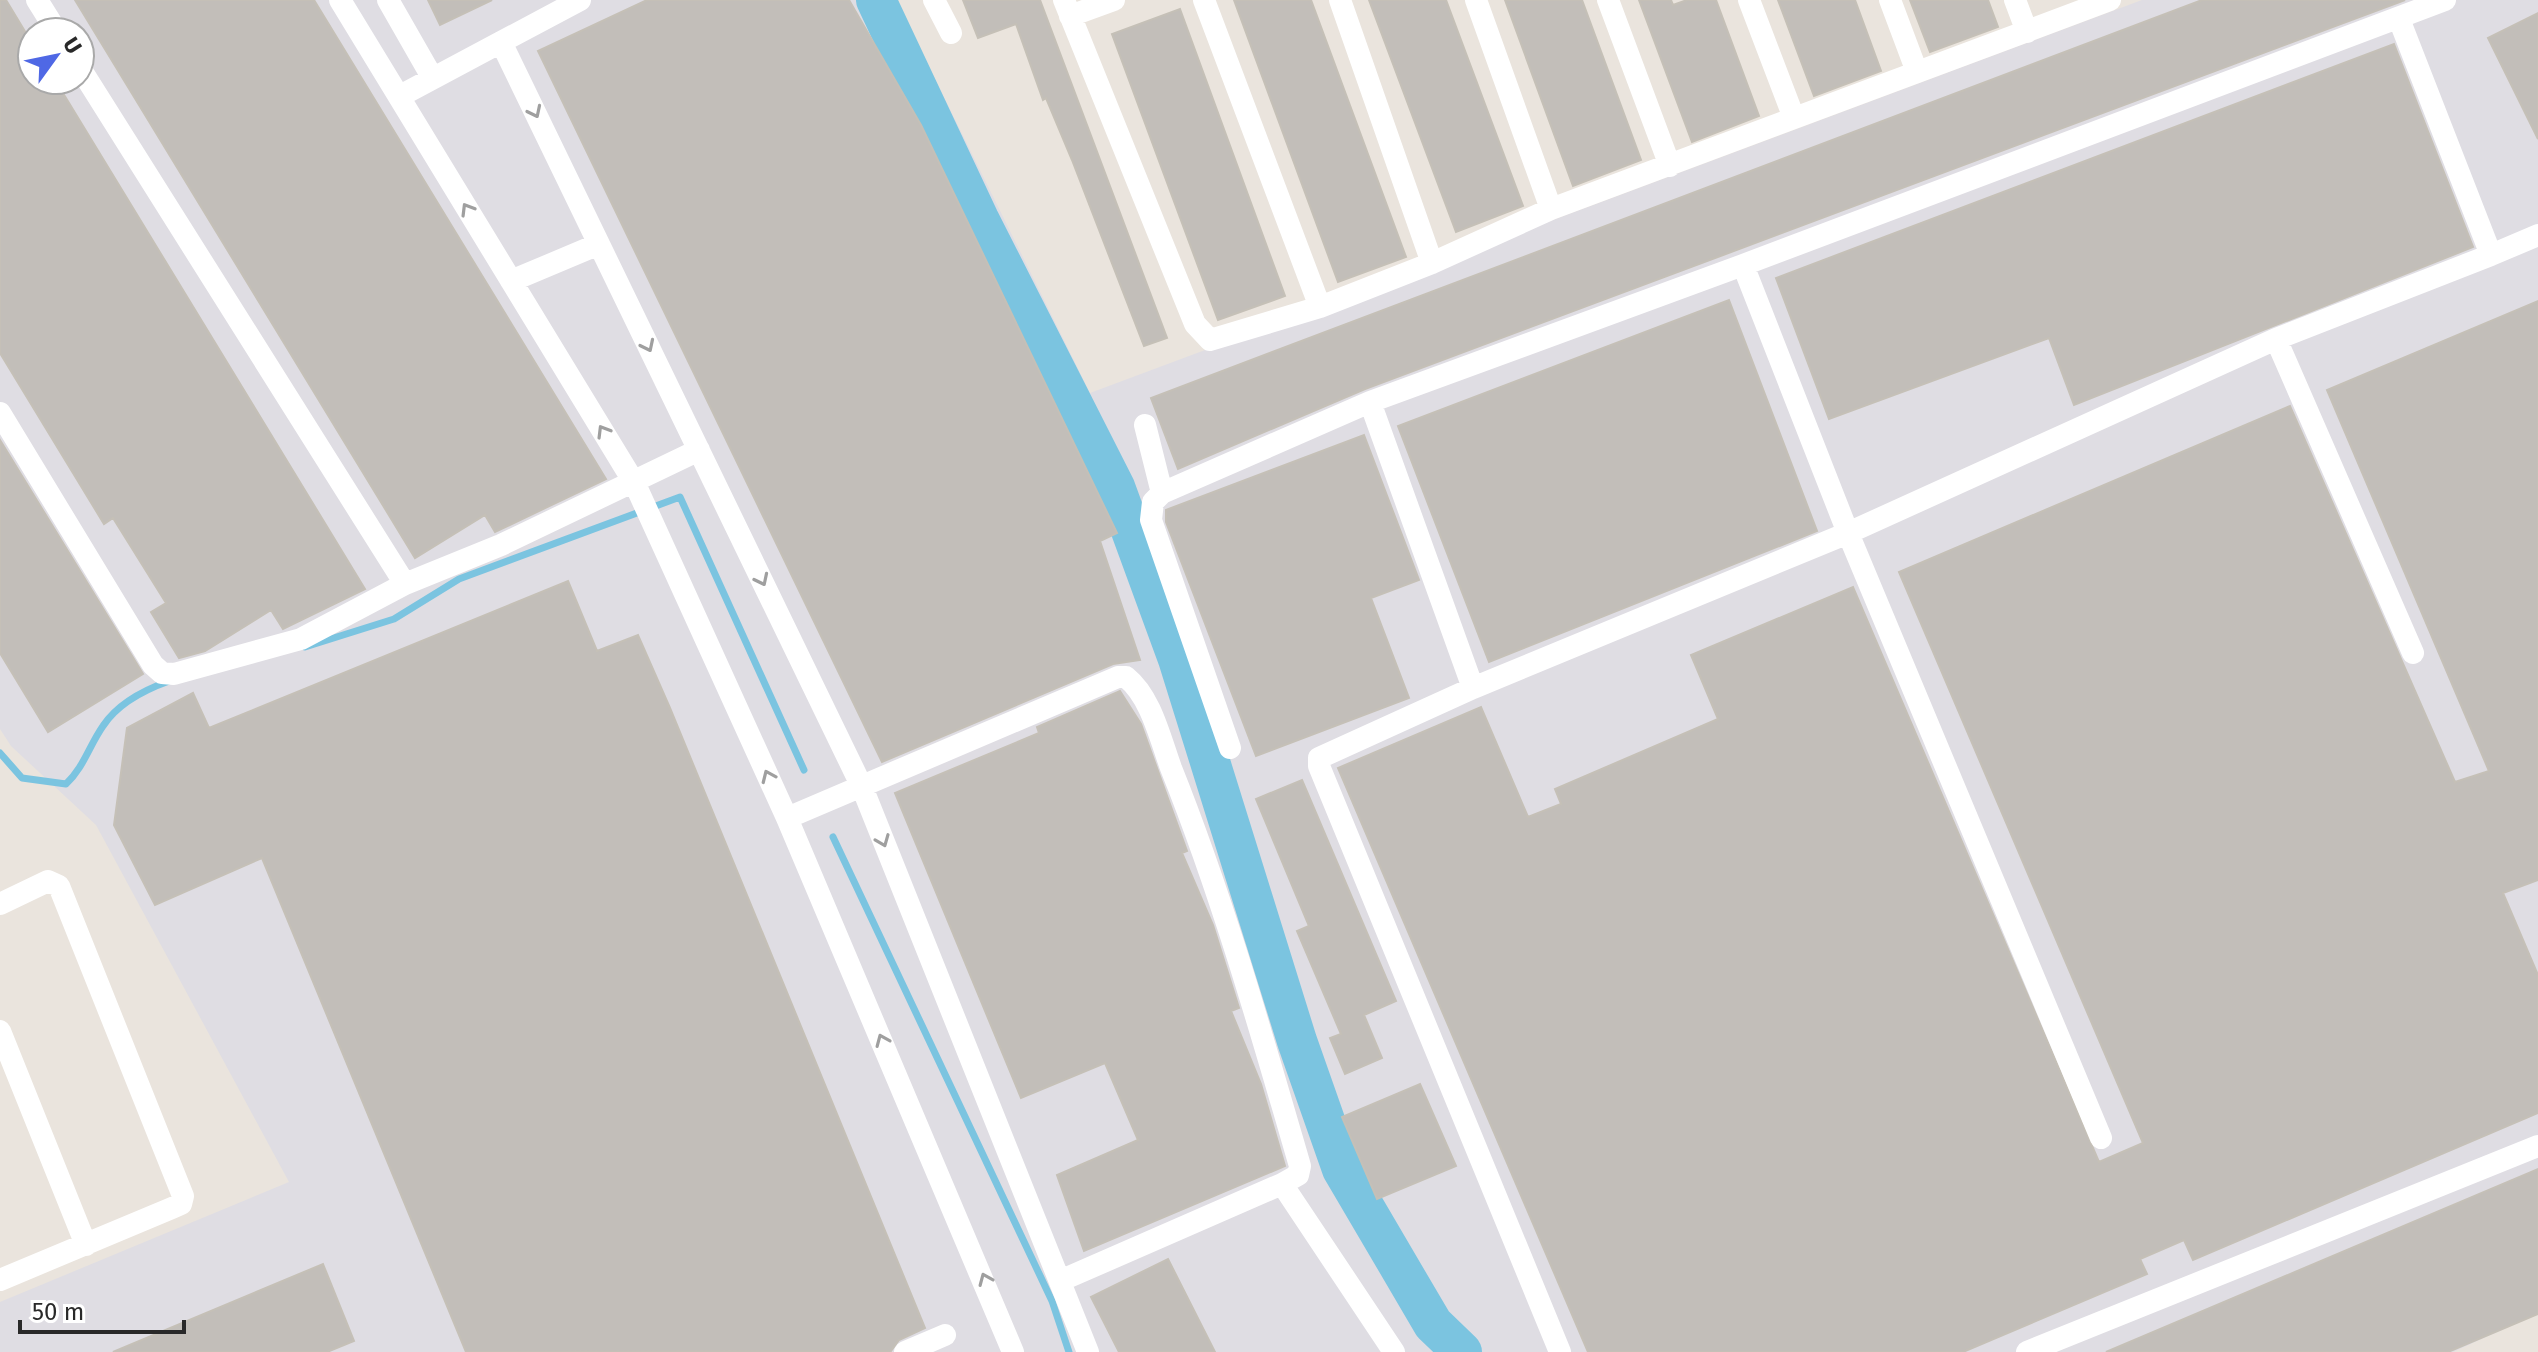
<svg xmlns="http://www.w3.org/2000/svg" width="2538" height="1352" viewBox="0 0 2538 1352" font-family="'Fira Sans',sans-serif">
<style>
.industrial{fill:#dfdde3;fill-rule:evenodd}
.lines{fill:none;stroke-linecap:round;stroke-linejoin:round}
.stream{stroke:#7bc4e0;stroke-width:7}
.river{stroke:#7bc4e0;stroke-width:40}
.building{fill:#c2beb9;stroke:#c5c0b7;stroke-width:2}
.minor{stroke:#fff;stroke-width:22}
.oneway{stroke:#9f9f9f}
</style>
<rect width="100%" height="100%" fill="#eae4dd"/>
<path class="industrial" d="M0,0H896L1090,393L2142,0H2538V1313L2453,1352H0V1302L289,1182L96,825L11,746L0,729ZM32,32H80V80H32Z"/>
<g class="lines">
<path class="stream" d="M305,647L394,619L459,579L680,497L804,770
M0,753L22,778L66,784C84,767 89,746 103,726C118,703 144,690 169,681
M833,837L1052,1301L1069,1352"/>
<path class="river" d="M876,0L979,219L1115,487L1178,659L1297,1041L1342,1169L1433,1324L1462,1352"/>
</g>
<path class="building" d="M0,0H6L32,43V80H55L365,589L283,629L271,610L205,651L179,658L151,612L166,603L113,518L104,524L0,353Z
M75,0H314L606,479L495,532L485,515L415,558Z
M428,0H492L440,25Z
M647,0H849L921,125L1117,533L1100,541L1140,660L1113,664L882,762L538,51Z
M963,0H1040L1167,338L1144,346L1072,160L1046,98L1043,100L1016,24L978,38Z
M1234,0H1311L1406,257L1338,282Z
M1369,0H1446L1523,206L1456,232Z
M1505,0H1582L1641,160L1573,186Z
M1639,0H1671L1673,5L1687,0H1716L1759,116L1692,142Z
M1778,0H1855L1881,71L1814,96Z
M1910,0H1988L1998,27L1930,52Z
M2202,0H2405L1365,389L1178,469L1151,398Z
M1180,9L1285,296L1218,320L1112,34Z
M2538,13V139L2488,38Z
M2394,44L2473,247L2074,405L2049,338L1829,419L1776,278Z
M1729,300L1817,531L1489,662L1398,426Z
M2538,301V880L2503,893L2538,975V1113L2193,1260L2184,1240L2140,1259L2147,1274L1963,1352H1588L1338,768L1481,707L1528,817L1561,804L1555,789L1718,719L1691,655L1853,587L2099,1162L2143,1143L1899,572L2290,406L2455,782L2489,771L2327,390Z
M1364,435L1419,580L1371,598L1409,698L1256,756L1166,522V510Z
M0,440L143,674L48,732L0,653Z
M568,581L597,651L638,635L670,708L925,1328L899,1340L891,1351L466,1352L262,858L155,905L114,825L127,728L193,693L209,728Z
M1120,691L1141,724L1187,851L1182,853L1213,925L1239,1008L1231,1011L1261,1084L1285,1166L1084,1251L1057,1175L1138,1140L1105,1063L1021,1098L895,793L1039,733L1037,727Z
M1302,780L1396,1001L1364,1015L1382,1058L1345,1074L1330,1038L1341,1034L1297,931L1309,926L1256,799Z
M1420,1084L1456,1166L1377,1199L1342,1117Z
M2538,1169V1314L2448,1352H2106Z
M1168,1259L1215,1352H1119L1091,1297Z
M323,1264L354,1341L327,1352H113Z"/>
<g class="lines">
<path class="minor" d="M37,0L57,32
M340,0L635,484L787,818L1013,1352
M388,0L432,77
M934,0L951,33
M1064,0L1195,324L1210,340L1320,307L1432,263L1551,209L2110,0
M1204,0L1320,307
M1340,0L1432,263
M1476,0L1551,209
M1608,0L1670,166
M1749,0L1794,118
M1890,0L1917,72
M2015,0L2027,32
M1070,16L1114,0
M501,42L862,787L1088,1352
M80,68L405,584
M400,96L580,0
M2491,255L2538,235
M1743,265L2445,0
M511,281L599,244
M2276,339L2413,653
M1370,402L1473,688
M0,413L153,665L162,673L174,674L301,639L405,584L501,545L699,450
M1145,425L1162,493
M1230,748L1151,520L1153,502L1162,493L1370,402L1743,265L1848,533L2276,339L2491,255L2399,19
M787,818L1118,677H1126C1151,697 1160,738 1171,768C1223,898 1261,1032 1300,1166L1298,1175L1282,1184L1062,1280
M0,904L48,881L59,886L183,1196L181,1204L172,1208L0,1280
M0,1031L86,1245
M1282,1184L1394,1352
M905,1352L945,1335
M1560,1352L1319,766V758L1473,688L1848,533L2101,1138
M2027,1352L2538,1146"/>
</g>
<defs><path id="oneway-chevron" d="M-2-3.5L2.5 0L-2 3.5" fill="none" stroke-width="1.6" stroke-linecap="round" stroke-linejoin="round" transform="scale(2)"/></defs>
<g class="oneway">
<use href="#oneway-chevron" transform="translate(535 112) rotate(64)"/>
<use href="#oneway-chevron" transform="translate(467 209) rotate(-121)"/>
<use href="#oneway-chevron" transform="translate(648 346) rotate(64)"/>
<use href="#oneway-chevron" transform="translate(603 431) rotate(-121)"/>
<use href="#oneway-chevron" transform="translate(762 580) rotate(64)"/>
<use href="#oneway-chevron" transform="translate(768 776) rotate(-114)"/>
<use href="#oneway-chevron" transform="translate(883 841) rotate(68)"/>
<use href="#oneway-chevron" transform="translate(882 1040) rotate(-113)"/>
<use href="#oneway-chevron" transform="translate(985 1279) rotate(-113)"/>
</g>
<g transform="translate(56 56) rotate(57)"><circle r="38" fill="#ffffff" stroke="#a9a9a9" stroke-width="2"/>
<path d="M0-6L14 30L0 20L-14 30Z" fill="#4f68e5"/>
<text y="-12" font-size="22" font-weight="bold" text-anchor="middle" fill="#292929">U</text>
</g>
<path d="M20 1320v12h164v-12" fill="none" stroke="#292929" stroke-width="4"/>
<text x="32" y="1320" font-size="24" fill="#292929" stroke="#ffffff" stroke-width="6" paint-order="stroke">50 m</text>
</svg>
